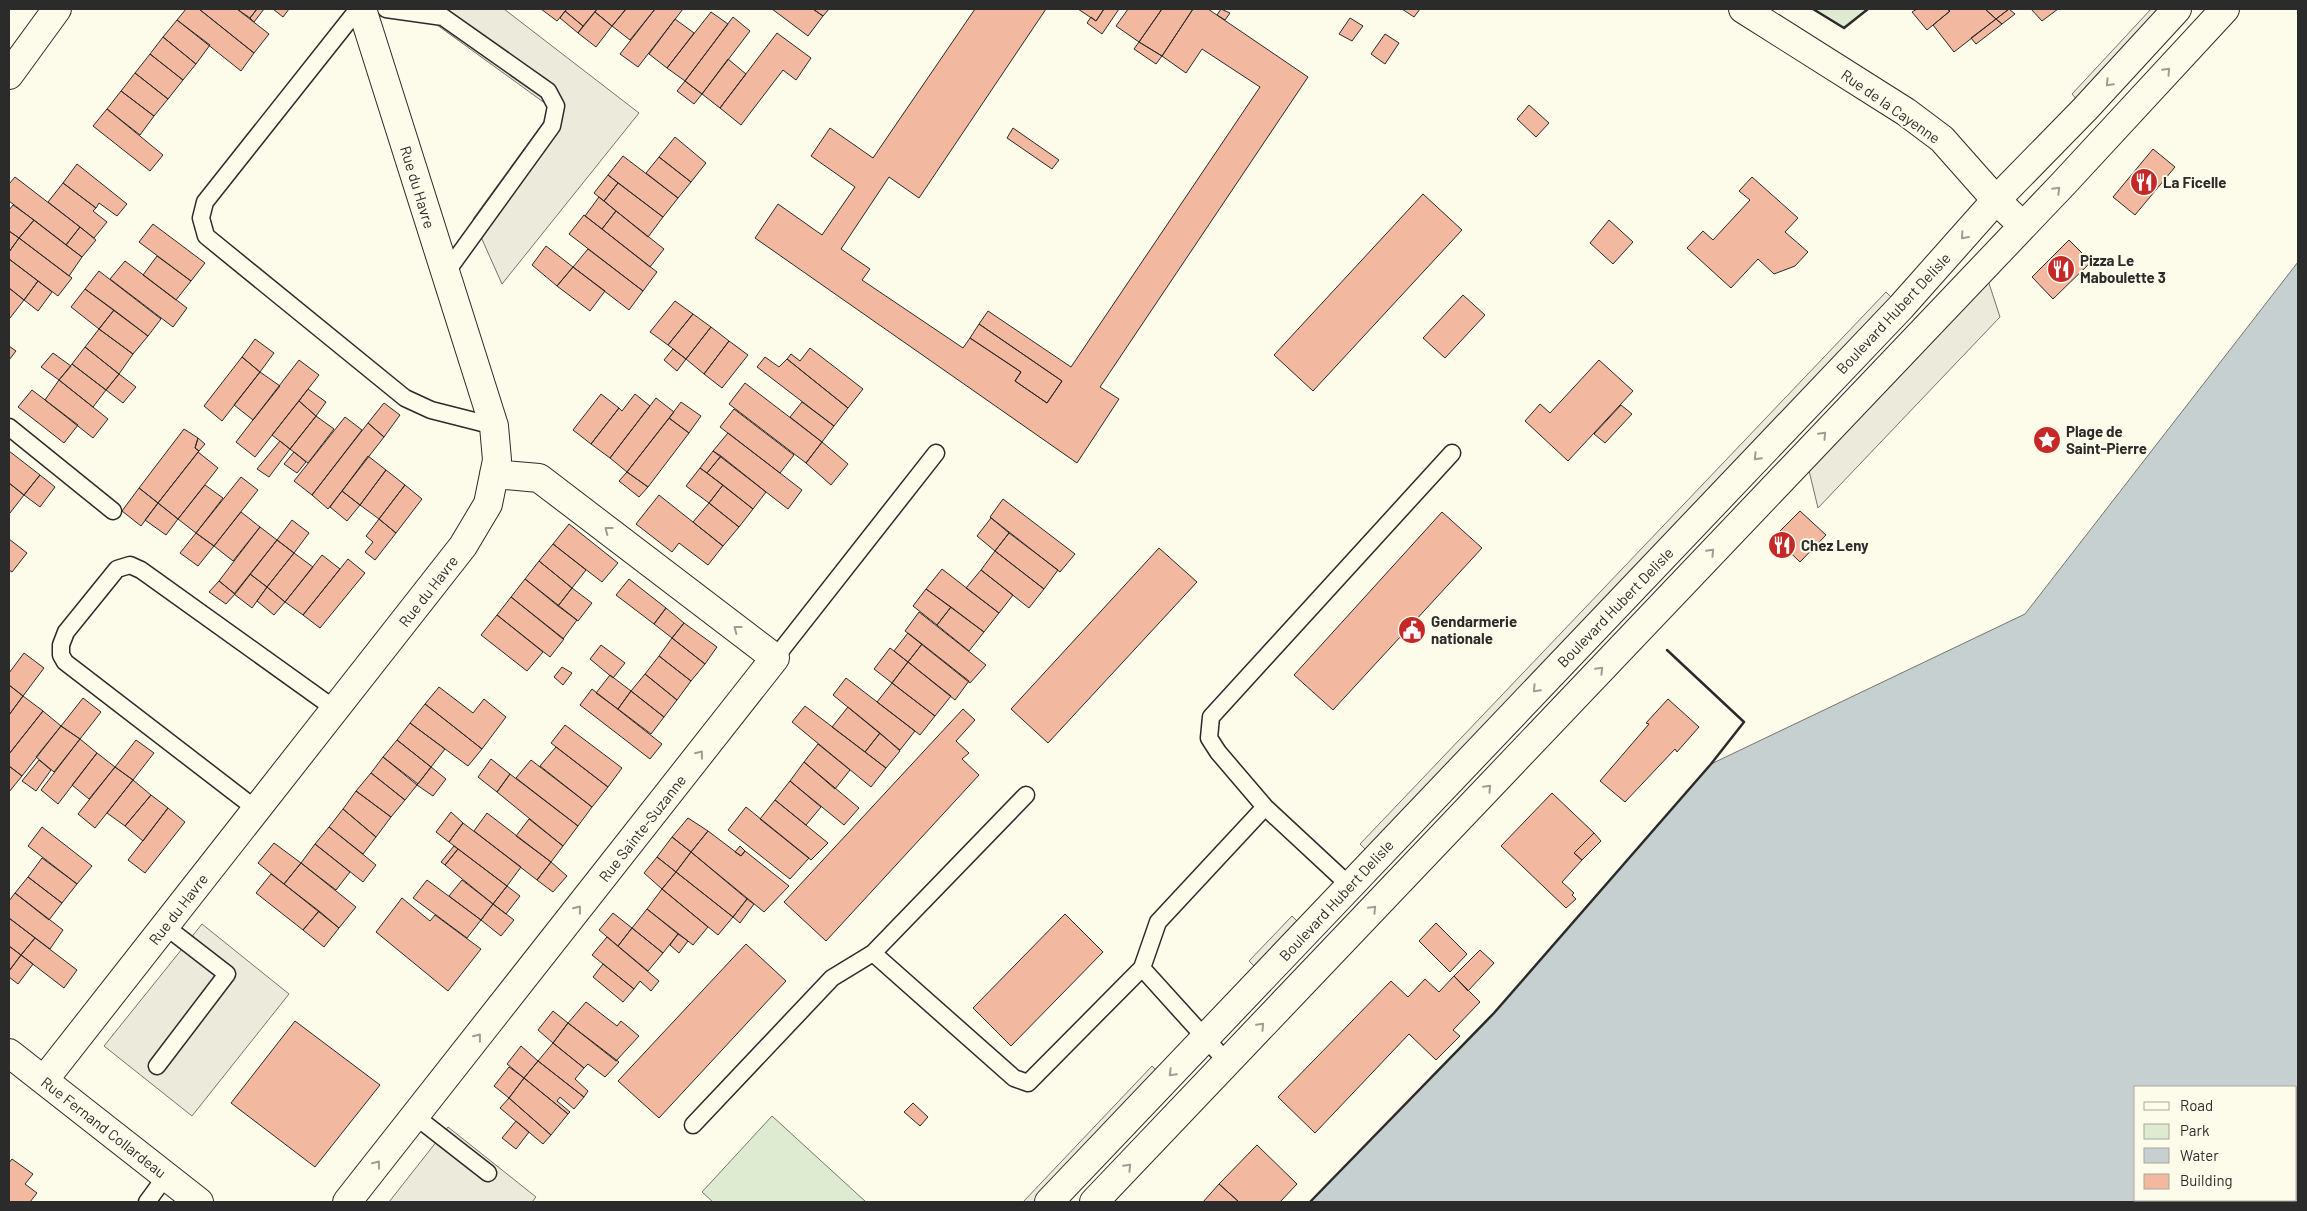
<svg xmlns="http://www.w3.org/2000/svg" width="2307" height="1211" viewBox="0 0 2307 1211" font-family="Barlow,sans-serif">
<style>
.green{fill:#deebd1;stroke:#74746e}
.parking{fill:#eceadb;stroke:#74746e}
.water{fill:#c7d0d0;stroke:#74746e;fill-rule:evenodd}
.building{fill:#f2b8a0;stroke:#2b2b2b}
.lines{fill:none;stroke-linecap:round;stroke-linejoin:round}
.lane-casing{stroke:#2b2b2b;stroke-width:19}
.street-casing{stroke:#2b2b2b;stroke-width:30}
.secondary-casing{stroke:#2b2b2b;stroke-width:30}
.lane{stroke:#fdfbea;stroke-width:16}
.street{stroke:#fdfbea;stroke-width:28}
.secondary{stroke:#fdfbea;stroke-width:28}
.wall{stroke:#2b2b2b;stroke-width:2.5}
.oneway{stroke:#9e9d94}
.labels{text-anchor:middle;dominant-baseline:central;stroke-width:4;stroke-linejoin:round;paint-order:stroke}
.street-label{font-size:15px;fill:#2b2b2b;stroke:#fdfbea}
.poi-label{font-size:15px;font-weight:bold;fill:#2b2b2b;stroke:#fdfbea;text-anchor:start}
</style>
<rect width="100%" height="100%" fill="#fdfbea"/>
<path class="green" d="M1813,9H1868L1844,28Z
M772,1116L866,1202H713L702,1192Z"/>
<path class="parking" d="M415,9H504L639,113L502,284L473,219L553,109Z
M2151,9H2177L2085,109L2072,94Z
M1983,265L2000,317L1818,508L1805,454Z
M1886,292L1901,307L1375,859L1360,844Z
M1292,916L1307,931L1264,976L1249,961Z
M202,924L289,994L192,1116L104,1046Z
M1152,1066L1165,1080L1049,1202H1023Z
M448,1127L536,1197L532,1202H389Z"/>
<path class="water" d="M2298,262V1202H1310L1494,1013L1711,764L2025,614ZM2136,1087H2296V1200H2136Z"/>
<path class="building" d="M186,9H199L254,53L241,71L177,20Z
M199,9H237L269,34L254,53Z
M237,9H257L250,18Z
M257,9H264L254,22L250,18Z
M273,9H289L283,17Z
M541,9H567L557,21Z
M567,9H597L583,26L565,11Z
M597,9H626L612,26L595,12Z
M626,9H655L630,40L612,26Z
M655,9H683L638,67L620,54Z
M772,9H813L823,16L808,36Z
M813,9H829L823,16Z
M975,9H1046L919,198L889,177L841,249L870,269L862,280L963,348L970,338L1021,372L1015,381L1047,403L1062,381L979,324L988,311L1071,367L1260,87L1202,49L1186,73L1162,56L1193,9H1208L1308,77L1100,387L1119,399L1077,463L755,238L778,204L822,235L855,187L811,156L830,128L873,158Z
M1078,9H1104L1096,21Z
M1104,9H1119L1102,34L1087,23L1091,17L1096,21Z
M1128,9H1162L1139,42L1116,26Z
M1162,9H1193L1162,56L1139,42Z
M1221,9L1230,13L1225,20L1217,15Z
M1402,9H1420L1414,17Z
M1917,9H1947L1950,11L1927,30L1912,12Z
M1947,9H1985L1996,19L1954,52L1933,25L1950,11Z
M1985,9H2009L1996,19Z
M2009,9L2015,14L2002,24L1996,19Z
M2031,9H2058L2042,21Z
M565,11L583,26L578,33L560,18Z
M595,12L612,26L596,47L578,33Z
M711,12L728,24L685,81L667,68Z
M733,17L750,31L702,94L685,81Z
M1350,18L1363,26L1352,41L1339,34Z
M675,19L694,33L667,68L649,54Z
M1996,19L2002,24L1976,44L1971,38Z
M177,20L210,45L196,64L163,37Z
M777,33L811,58L796,80L783,70L741,125L720,108Z
M1385,34L1399,43L1385,64L1371,54Z
M163,37L196,64L183,80L150,54Z
M1139,42L1162,56L1156,64L1134,49Z
M150,54L183,80L168,99L135,73Z
M728,59L746,74L720,108L702,94Z
M135,73L168,99L154,116L121,91Z
M685,81L702,94L694,104L677,91Z
M121,91L154,116L140,135L107,109Z
M1529,105L1549,123L1536,137L1517,119Z
M107,109L163,155L150,171L93,126Z
M1013,128L1059,160L1052,169L1007,138Z
M675,137L706,163L691,182L659,157Z
M2153,149L2175,167L2135,215L2113,197Z
M623,156L678,198L663,217L608,175Z
M659,157L691,182L678,198L646,173Z
M77,164L127,204L117,216L99,203L96,208L63,183Z
M608,175L618,183L604,201L594,193Z
M15,177L80,227L66,245L9,201V184Z
M1752,177L1798,218L1785,232L1808,252L1795,266L1774,274L1758,259L1731,288L1687,248L1703,231L1713,240L1750,200L1739,191Z
M63,183L96,208L93,211L107,222L94,238L48,202Z
M618,183L663,217L648,237L604,201Z
M1423,194L1462,230L1313,391L1274,355Z
M599,197L616,211L602,229L585,216Z
M13,205L34,220L19,238L9,231V210Z
M616,211L664,249L650,267L602,229Z
M584,215L657,272L643,291L569,234Z
M34,220L82,257L69,276L19,238Z
M1609,220L1633,242L1613,264L1590,243Z
M153,224L205,263L191,281L139,242Z
M80,227L96,240L82,257L66,245Z
M9,231L19,238L9,252Z
M19,238L72,278L58,296L9,259V252Z
M2069,240L2091,262L2053,299L2032,277Z
M546,246L573,267L557,286L532,265Z
M588,249L643,291L629,310L573,267Z
M157,256L191,281L176,300L143,275Z
M9,259L38,281L24,300L9,288Z
M125,261L187,308L173,327L110,279Z
M573,267L605,291L590,311L557,286Z
M99,271L161,319L148,336L85,289Z
M38,281L52,292L38,311L24,300Z
M9,288L24,300L10,318L9,317Z
M85,289L114,310L99,329L71,307Z
M1463,295L1485,315L1445,358L1423,338Z
M675,301L693,314L668,345L650,332Z
M114,310L148,336L133,354L99,329Z
M693,314L711,327L686,359L668,345Z
M979,324L1062,381L1047,403L1015,381L1021,372L970,338Z
M711,327L729,341L704,374L686,359Z
M99,329L133,354L119,374L85,347Z
M255,339L274,353L260,372L242,357Z
M729,341L748,355L722,388L704,374Z
M9,346L16,351L9,360Z
M85,347L119,374L106,390L72,364Z
M810,348L863,389L848,408L787,359L791,354L800,361Z
M673,349L686,359L677,371L664,360Z
M53,353L71,366L59,380L41,367Z
M242,357L260,372L222,421L204,406Z
M765,357L779,367L787,359L848,408L834,426L757,367Z
M299,360L319,375L255,457L236,442Z
M1599,360L1633,391L1568,461L1525,421L1540,404L1550,413Z
M72,364L106,390L93,407L59,380Z
M260,372L280,386L253,420L234,405Z
M119,374L136,387L123,403L106,390Z
M59,380L108,419L93,438L45,400Z
M745,383L822,442L806,463L729,404Z
M308,389L326,402L316,416L299,401Z
M32,390L78,425L64,443L18,407Z
M601,394L619,408L591,444L573,430Z
M635,394L650,406L610,458L591,444L619,408L622,411Z
M656,398L674,412L627,472L610,458Z
M299,401L316,416L290,449L272,435Z
M681,402L701,416L689,433L669,418Z
M802,402L834,426L822,442L790,417Z
M384,403L400,415L384,437L368,423Z
M1621,405L1632,414L1605,443L1594,434Z
M734,409L794,455L780,473L720,427Z
M316,416L334,429L308,463L290,449Z
M345,417L362,430L312,495L294,481Z
M669,418L689,433L648,487L627,472Z
M368,423L384,437L328,509L312,495Z
M184,429L198,438L195,448L199,451L158,503L139,488Z
M728,433L802,490L788,509L713,451Z
M198,438L205,444L199,451L195,448Z
M280,441L290,449L269,477L257,469Z
M822,442L848,464L831,485L806,463Z
M9,451L40,475L24,495L9,483Z
M713,451L721,456L707,473L700,468Z
M198,452L218,468L178,519L158,503Z
M294,452L306,462L297,473L284,464Z
M368,456L386,470L360,505L342,491Z
M721,456L766,492L753,509L707,473Z
M700,468L723,485L709,503L686,486Z
M386,470L405,485L379,519L360,505Z
M627,472L648,487L639,497L619,481Z
M40,475L55,487L40,507L24,495Z
M241,477L258,490L214,546L196,533Z
M9,483L24,495L10,513L9,511Z
M205,485L223,498L196,533L178,519Z
M405,485L422,499L396,533L379,519Z
M723,485L753,509L739,527L709,503Z
M139,488L158,503L141,526L122,511Z
M342,491L360,505L347,521L330,507Z
M659,495L723,546L708,565L679,543L672,552L636,524Z
M1003,499L1075,554L1060,572L990,517Z
M158,503L178,519L166,535L145,520Z
M709,503L739,527L723,546L693,522Z
M1800,511L1826,535L1800,562L1774,537Z
M241,512L260,527L233,561L214,546Z
M1442,512L1482,548L1333,710L1294,675Z
M991,518L1009,533L995,551L977,536Z
M379,519L396,533L375,560L365,552L373,542L366,536Z
M292,520L309,533L294,553L277,540Z
M569,524L618,563L602,582L553,544Z
M260,527L277,540L235,594L219,581Z
M196,533L214,546L198,566L180,553Z
M1009,533L1058,570L1044,589L995,551Z
M9,539L27,553L12,572L9,570Z
M277,540L294,553L267,587L250,574Z
M553,544L586,570L572,588L539,561Z
M1159,548L1197,582L1048,743L1011,709Z
M995,551L1044,589L1029,608L981,570Z
M294,553L313,567L285,602L267,587Z
M322,555L340,569L303,615L285,602Z
M348,559L365,573L320,628L303,615Z
M539,561L572,588L558,606L525,579Z
M942,569L999,613L984,632L926,589Z
M981,570L1013,595L999,613L966,588Z
M250,574L267,587L252,608L234,594Z
M525,579L577,620L563,639L511,597Z
M629,579L666,608L654,624L616,595Z
M219,581L235,594L226,604L209,592Z
M267,587L285,602L274,615L257,601Z
M572,588L592,603L578,621L558,606Z
M926,589L951,607L937,625L913,606Z
M511,597L564,639L550,657L497,615Z
M951,607L984,632L969,651L937,625Z
M666,608L684,623L672,638L654,624Z
M919,612L986,665L970,683L905,631Z
M497,615L543,652L527,671L481,635Z
M684,623L717,647L705,664L672,638Z
M908,633L922,644L908,662L894,651Z
M672,638L705,664L691,681L659,656Z
M922,644L969,681L955,700L908,662Z
M601,645L625,663L613,678L590,659Z
M890,648L908,662L892,683L874,669Z
M24,653L44,668L23,696L9,685V673Z
M659,656L691,681L677,700L645,674Z
M908,662L951,696L935,716L892,683Z
M562,667L572,673L563,685L554,677Z
M645,674L677,700L664,717L631,691Z
M610,675L631,691L618,709L596,693Z
M846,678L915,731L900,750L833,695Z
M892,683L935,716L920,735L877,702Z
M9,685L23,696L9,715Z
M439,687L473,713L484,699L506,717L482,749L425,704Z
M592,689L662,744L650,759L580,705Z
M631,691L664,717L651,734L618,709Z
M23,696L43,711L9,754V715Z
M83,698L101,712L80,739L61,726Z
M1668,699L1699,727L1677,752L1675,749L1625,802L1600,781L1649,724L1646,723Z
M425,704L482,749L468,766L410,723Z
M805,706L886,768L871,787L792,722Z
M848,707L880,733L865,752L832,727Z
M963,709L975,720L956,741L969,753L962,759L979,775L826,941L784,902Z
M43,711L61,726L22,776L9,766V754Z
M410,723L445,749L431,767L397,740Z
M565,725L622,768L608,787L551,743Z
M61,726L80,739L54,772L36,757Z
M880,733L900,751L886,768L865,752Z
M80,739L97,753L58,804L41,790Z
M136,740L154,753L133,780L115,767Z
M397,740L431,767L418,784L383,757Z
M818,744L850,770L835,789L804,762Z
M556,747L608,787L592,807L540,766Z
M97,753L115,767L89,799L72,785Z
M383,757L417,785L405,800L371,773Z
M491,759L510,774L497,792L478,777Z
M39,760L51,770L36,791L22,781Z
M531,760L592,807L578,826L516,778Z
M804,762L859,808L844,825L790,781Z
M9,766L22,776L9,792Z
M115,767L133,780L95,828L78,814Z
M431,767L446,779L433,796L417,785Z
M371,773L405,800L391,817L356,791Z
M510,774L578,826L563,846L497,792Z
M133,780L151,795L125,826L107,813Z
M790,781L821,807L806,825L775,800Z
M356,791L391,817L376,837L343,809Z
M1552,793L1594,833L1574,853L1582,860L1562,882L1574,893L1572,895L1576,899L1566,908L1501,846Z
M151,795L168,808L143,841L125,826Z
M775,800L828,843L811,860L760,819Z
M746,807L809,858L790,879L728,830Z
M168,808L185,822L145,873L128,860Z
M343,809L376,837L363,854L329,827Z
M451,812L463,823L449,842L436,832Z
M487,813L551,862L537,880L474,831Z
M688,818L708,831L691,852L672,837Z
M529,819L563,846L551,862L516,836Z
M463,823L521,867L507,886L449,842Z
M42,827L92,866L77,884L28,846Z
M329,827L376,865L363,882L315,844Z
M708,831L741,856L745,851L789,886L764,912L691,852Z
M1594,833L1601,841L1582,860L1574,853Z
M672,837L691,852L676,872L657,857Z
M274,843L301,863L284,884L258,863Z
M315,844L350,872L336,890L301,863Z
M454,846L458,849L445,865L441,862Z
M740,846L745,851L741,856L735,852Z
M458,849L507,886L493,904L445,865Z
M691,852L747,899L733,917L676,872Z
M657,857L676,872L662,889L644,873Z
M42,858L77,884L62,903L28,877Z
M551,862L567,876L553,892L537,880Z
M301,863L356,907L339,928L284,884Z
M676,872L733,917L718,935L662,889Z
M271,874L319,911L303,930L256,893Z
M28,877L62,903L49,920L15,893Z
M427,880L481,920L467,938L413,898Z
M462,880L493,904L481,920L449,896Z
M507,886L520,896L506,914L493,904Z
M662,889L708,927L693,945L647,909Z
M15,893L63,930L50,949L9,918V901Z
M402,898L430,921L435,915L481,949L448,991L376,932Z
M747,899L754,904L740,923L733,917Z
M493,904L514,920L501,936L481,920Z
M647,909L678,934L663,953L632,928Z
M319,911L339,928L324,947L303,930Z
M613,913L632,928L618,946L599,930Z
M1065,914L1103,952L1011,1046L973,1008Z
M9,918L35,938L21,955L9,946Z
M1436,923L1467,954L1450,972L1419,941Z
M632,928L663,953L648,971L618,946Z
M678,934L688,941L679,953L670,945Z
M607,937L659,981L651,991L640,981L634,989L592,955Z
M35,938L77,970L64,988L21,955Z
M746,944L786,981L659,1118L618,1081Z
M9,946L21,955L9,971Z
M1480,950L1494,963L1468,991L1454,976Z
M21,955L33,964L18,984L9,977V971Z
M603,964L634,989L623,1002L593,977Z
M1454,976L1480,1002L1453,1030L1460,1036L1436,1060L1409,1034L1315,1133L1278,1097L1391,981L1408,997L1425,979L1439,992Z
M586,1002L617,1026L621,1021L639,1036L616,1061L568,1023Z
M553,1011L568,1023L553,1043L538,1030Z
M295,1021L380,1085L315,1167L231,1103Z
M568,1023L619,1062L605,1077L588,1064L584,1068L553,1043Z
M553,1043L584,1068L575,1079L588,1091L584,1097L538,1061Z
M521,1046L538,1061L524,1078L507,1064Z
M538,1061L584,1097L574,1109L560,1097L557,1101L570,1112L568,1114L524,1078Z
M509,1067L524,1078L509,1098L494,1086Z
M524,1078L568,1114L551,1135L509,1098Z
M509,1098L551,1135L543,1144L500,1108Z
M913,1103L928,1117L920,1126L904,1112Z
M516,1121L529,1132L516,1149L502,1138Z
M1257,1145L1297,1184L1280,1202H1239L1219,1184Z
M12,1159L33,1174L25,1184L37,1193L30,1202H9V1163Z
M1219,1184L1239,1202H1203Z"/>
<g class="lines">
<g class="lane-casing">
<path id="lane" d="M358,9L205,202L201,218L206,236L405,398L431,410L494,426
M386,9L443,17L548,91L556,106L552,126L445,274
M9,427L113,511
M775,658L936,453
M256,809L65,662L61,655V645L66,632L117,569L130,565L141,570L335,709
M1349,885L1265,807L1218,752L1209,738L1211,717L1452,453
M873,953L1014,1078L1028,1083L1142,968L1158,922L1265,807
M1142,968L1227,1062
M157,1066L227,974L165,926
M415,1116L488,1173
M693,1125L832,978L873,953L1026,795
M147,1202L166,1176"/>
</g>
<g class="street-casing">
<path id="street" d="M1743,9L1906,112L1942,139L1996,200L2022,225
M9,75L57,9
M9,1053L199,1202
M44,1080L463,546L488,504L497,460L494,426L362,9
M347,1202L775,658L539,478L494,474"/>
</g>
<g class="secondary-casing">
<path id="secondary" d="M1049,1202L1901,307L1996,200L2085,109L2177,9
M1094,1202L2064,183L2225,9"/>
</g>
<use href="#lane" class="lane"/>
<use href="#street" class="street"/>
<use href="#secondary" class="secondary"/>
<path class="wall" d="M1813,9L1844,28L1868,9
M1310,1202L1494,1013L1711,764L1744,722L1667,650"/>
</g>
<defs><path id="oneway-chevron" d="M-2-3.5L2.5 0L-2 3.5" fill="none" stroke-width="1.6" stroke-linecap="round" stroke-linejoin="round" transform="scale(1.25)"/></defs>
<g class="oneway">
<use href="#oneway-chevron" transform="translate(2167 71) rotate(-47)"/>
<use href="#oneway-chevron" transform="translate(2109 83) rotate(133)"/>
<use href="#oneway-chevron" transform="translate(2057 190) rotate(-45)"/>
<use href="#oneway-chevron" transform="translate(1964 236) rotate(132)"/>
<use href="#oneway-chevron" transform="translate(1823 435) rotate(-47)"/>
<use href="#oneway-chevron" transform="translate(1757 457) rotate(134)"/>
<use href="#oneway-chevron" transform="translate(608 530) rotate(-143)"/>
<use href="#oneway-chevron" transform="translate(1711 552) rotate(-46)"/>
<use href="#oneway-chevron" transform="translate(737 629) rotate(-143)"/>
<use href="#oneway-chevron" transform="translate(1600 670) rotate(-46)"/>
<use href="#oneway-chevron" transform="translate(1536 689) rotate(134)"/>
<use href="#oneway-chevron" transform="translate(700 754) rotate(-52)"/>
<use href="#oneway-chevron" transform="translate(1488 788) rotate(-46)"/>
<use href="#oneway-chevron" transform="translate(578 909) rotate(-52)"/>
<use href="#oneway-chevron" transform="translate(1373 909) rotate(-46)"/>
<use href="#oneway-chevron" transform="translate(1261 1026) rotate(-46)"/>
<use href="#oneway-chevron" transform="translate(478 1037) rotate(-52)"/>
<use href="#oneway-chevron" transform="translate(1172 1073) rotate(135)"/>
<use href="#oneway-chevron" transform="translate(377 1164) rotate(-52)"/>
<use href="#oneway-chevron" transform="translate(1128 1167) rotate(-46)"/>
</g>
<defs>
<g id="restaurant-disc" transform="scale(1.4375)"><circle r="9.5" fill="#c62828" stroke="#fdfbea"/><path d="M-5-6h1v4h1v-4h1v4h1v-4h1v5L-1.5 .5V6h-2V.5L-5-1ZM5-6V6H3V1.5H1.5Q1.5-4 5-6Z" fill="#fff"/></g>
<g id="sight-disc" transform="scale(1.4375)"><circle r="9.5" fill="#c62828" stroke="#fdfbea"/><path d="M0-6L1.8-2.2L6-1.7L2.9 1.2L3.7 5.4L0 3.3L-3.7 5.4L-2.9 1.2L-6-1.7L-1.8-2.2Z" fill="#fff"/></g>
<g id="civic-disc" transform="scale(1.4375)"><circle r="9.5" fill="#c62828" stroke="#fdfbea"/><path d="M-.6-6.5H3V-4.5H.6V-3L4-1V1h2V6H-6V1h2V-1L-.6-3ZM-1.2 2.5V6h2.4V2.5Z" fill="#fff"/></g>
</defs>
<g fill-rule="evenodd">
<use href="#restaurant-disc" x="2144" y="182"/>
<use href="#restaurant-disc" x="2061" y="269"/>
<use href="#sight-disc" x="2047" y="440"/>
<use href="#restaurant-disc" x="1782" y="545"/>
<use href="#civic-disc" x="1412" y="630"/>
</g>
<g class="labels">
<g class="street-label">
<text transform="translate(1891 106) rotate(35)">Rue de la Cayenne</text>
<text transform="translate(418 187) rotate(73)">Rue du Havre</text>
<text transform="translate(1893 313) rotate(-47)">Boulevard Hubert Delisle</text>
<text transform="translate(428 591) rotate(-52)">Rue du Havre</text>
<text transform="translate(1615 607) rotate(-46)">Boulevard Hubert Delisle</text>
<text transform="translate(642 828) rotate(-52)">Rue Sainte-Suzanne</text>
<text transform="translate(1336 900) rotate(-47)">Boulevard Hubert Delisle</text>
<text transform="translate(178 909) rotate(-52)">Rue du Havre</text>
<text transform="translate(104 1127) rotate(38)">Rue Fernand Collardeau</text>
</g>
<g class="poi-label">
<text x="2163" y="182">La Ficelle</text>
<text x="2080" y="260">Pizza Le<tspan x="2080" dy="17">Maboulette 3</tspan></text>
<text x="2066" y="431">Plage de<tspan x="2066" dy="17">Saint-Pierre</tspan></text>
<text x="1801" y="545">Chez Leny</text>
<text x="1431" y="621">Gendarmerie<tspan x="1431" dy="17">nationale</tspan></text>
</g>
</g>
<rect width="2307" height="1211" fill="none" stroke="#2b2b2b" stroke-width="20"/>
<rect x="2134" y="1086" width="162" height="115" fill="#fdfbea" stroke="#a9a89e"/>
<rect x="2144" y="1102" width="25" height="8" fill="#fdfbea" stroke="#a9a89e"/>
<text x="2180" y="1111" font-size="15" fill="#2b2b2b">Road</text>
<rect x="2144" y="1124" width="25" height="15" fill="#deebd1" stroke="#a9a89e"/>
<text x="2180" y="1136" font-size="15" fill="#2b2b2b">Park</text>
<rect x="2144" y="1148" width="25" height="15" fill="#c7d0d0" stroke="#a9a89e"/>
<text x="2180" y="1161" font-size="15" fill="#2b2b2b">Water</text>
<rect x="2144" y="1174" width="25" height="15" fill="#f2b8a0" stroke="#a9a89e"/>
<text x="2180" y="1186" font-size="15" fill="#2b2b2b">Building</text>
</svg>
